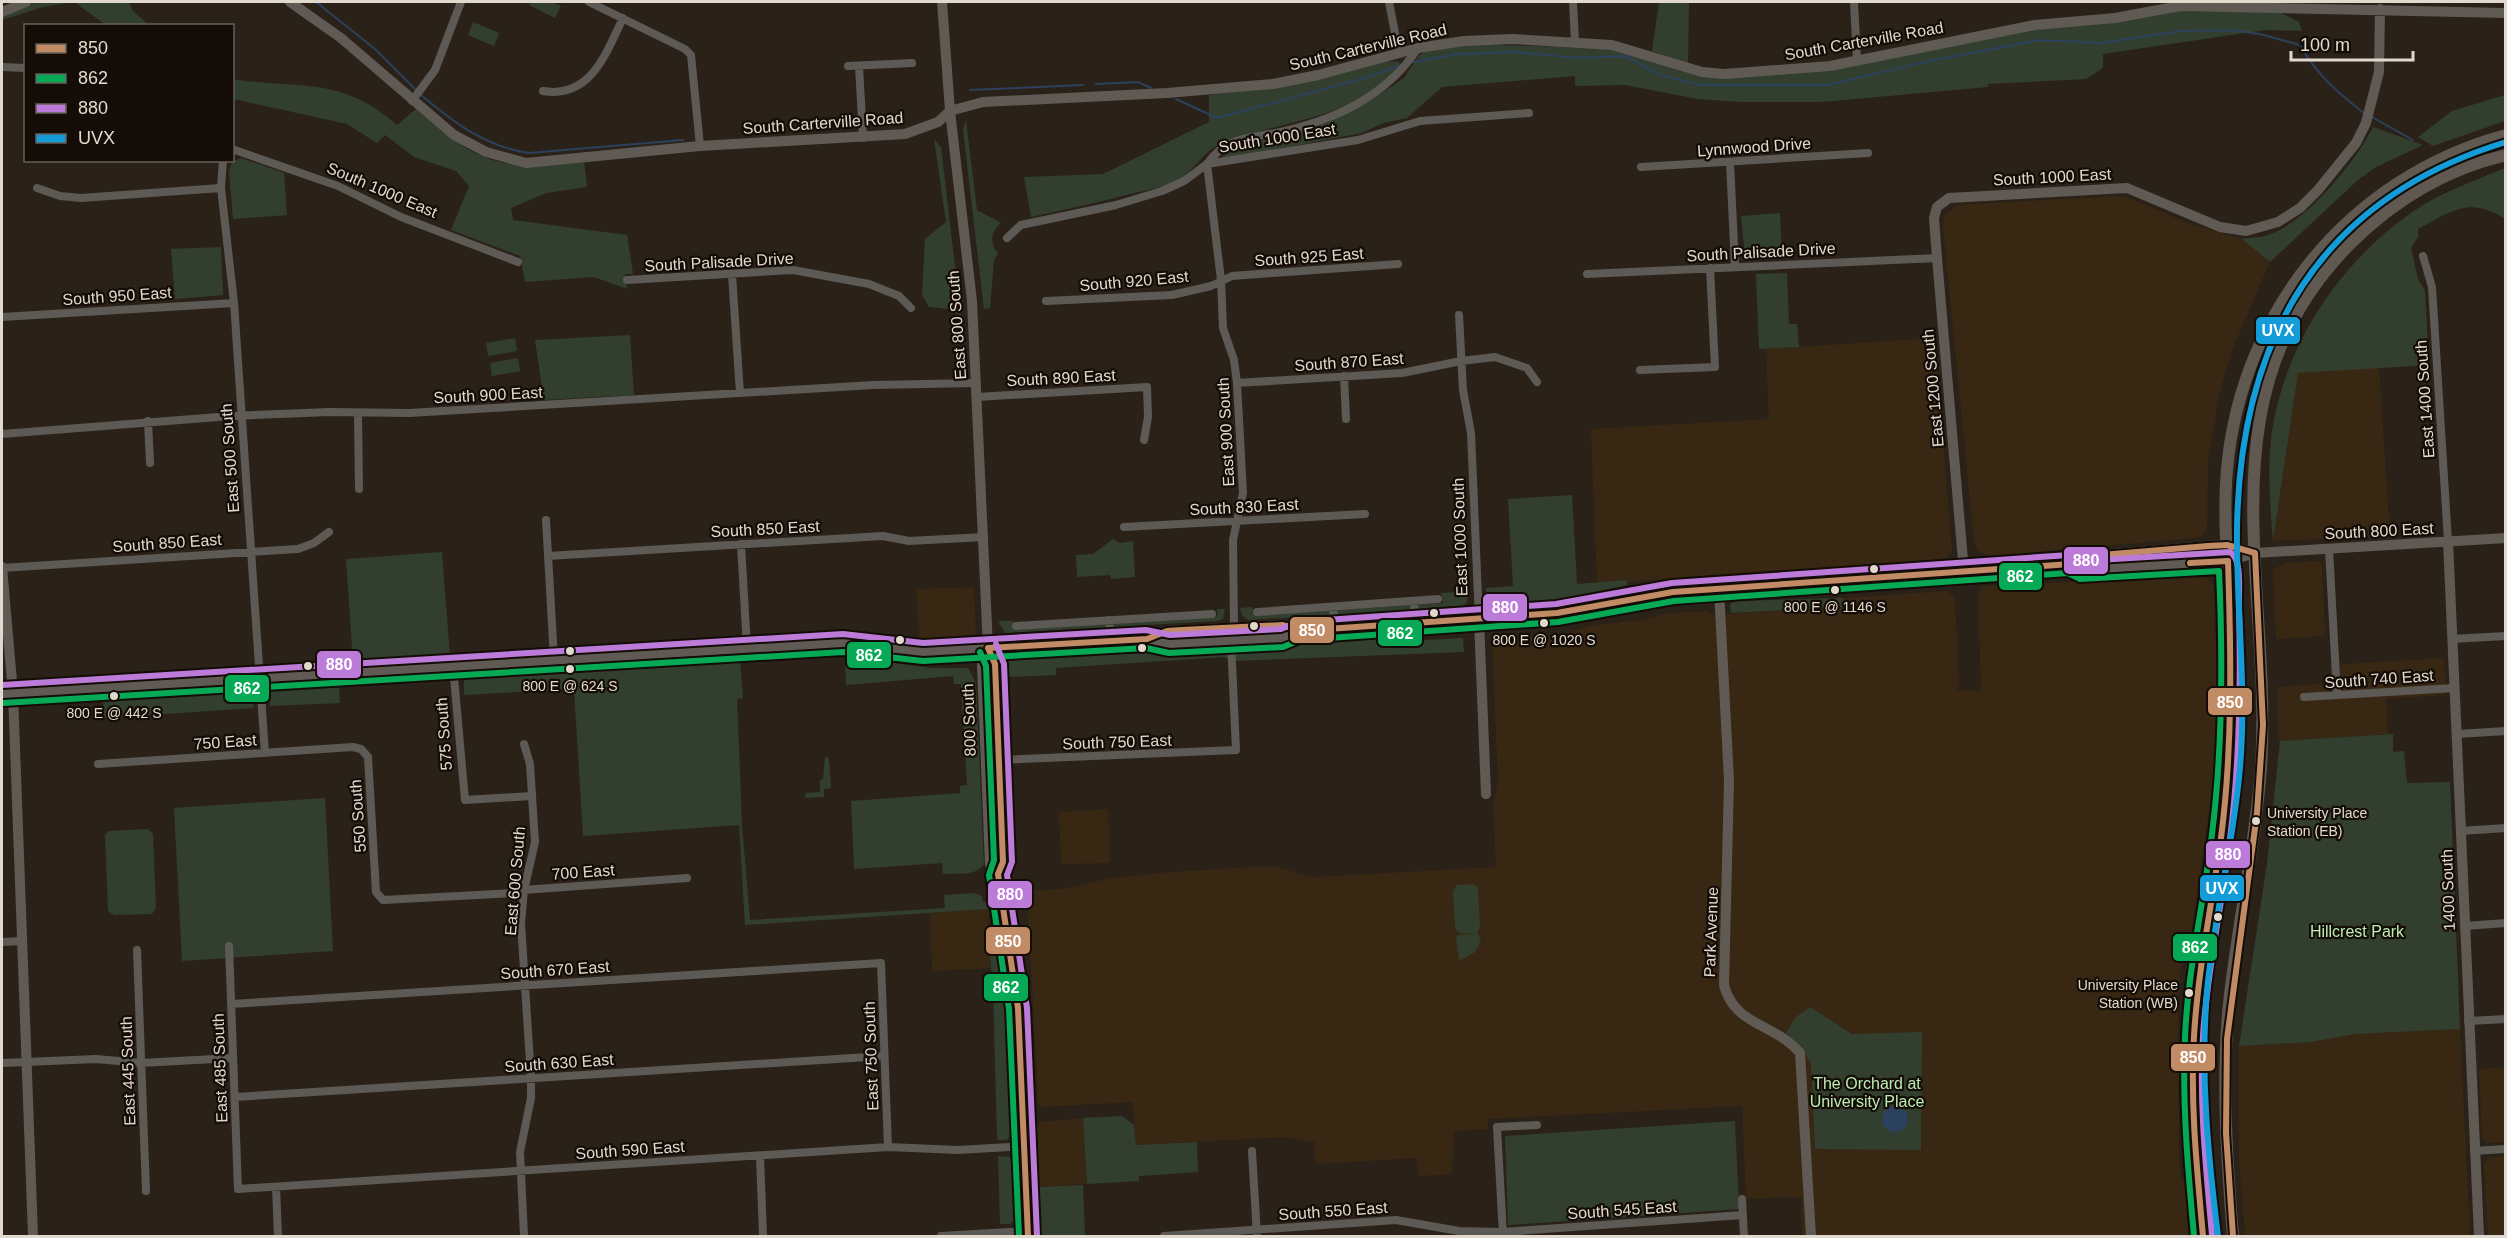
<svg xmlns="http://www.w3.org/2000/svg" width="2507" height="1238" viewBox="0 0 2507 1238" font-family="Helvetica,sans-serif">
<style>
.built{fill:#382712}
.green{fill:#333f2e}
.water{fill:#2b415d}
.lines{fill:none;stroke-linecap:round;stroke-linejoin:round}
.stream{stroke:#2b415d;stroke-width:2}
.street{stroke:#5d5954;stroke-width:8}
.secondary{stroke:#605a55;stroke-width:10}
.primary{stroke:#605952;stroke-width:12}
.bus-1-casing{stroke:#140d07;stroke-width:10}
.bus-2-casing{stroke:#140d07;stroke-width:10}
.bus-3-casing{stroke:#140d07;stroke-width:10}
.bus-4-casing{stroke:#140d07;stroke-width:10}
.bus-1{stroke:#c18c65;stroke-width:6}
.bus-2{stroke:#06aa56;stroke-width:6}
.bus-3{stroke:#bd7bd9;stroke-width:6}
.bus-4{stroke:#139cd7;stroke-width:6}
.bus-dot{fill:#e2d9ce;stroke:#140d07;stroke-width:2}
.labels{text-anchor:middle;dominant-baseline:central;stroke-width:4.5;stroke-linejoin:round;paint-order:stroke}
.bus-label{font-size:14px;fill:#e2d9ce;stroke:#140d07}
.street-label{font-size:16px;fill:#e2d9ce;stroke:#140d07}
.park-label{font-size:16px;fill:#bbedb2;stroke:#140d07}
.line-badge{stroke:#140d07;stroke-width:2}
.badge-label{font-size:16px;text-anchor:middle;font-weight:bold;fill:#fff}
</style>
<rect width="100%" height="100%" fill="#2a2219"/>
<path class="built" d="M2117,196L2127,197L2190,224L2242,239L2270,262L2233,348L2219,394L2208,462L2207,529L2203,535L2194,538L1990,556L1978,551L1974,542L1943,226L1945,215L1958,205Z
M1935,338L1952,552L1945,559L1597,584L1591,429L1769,419L1766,349Z
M2379,367L2390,536L2273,541L2298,373Z
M2318,561L2322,565L2325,636L2276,639L2273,570L2284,563Z
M2205,576L2213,585L2219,712L2214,776L2192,928L2182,958L2178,995L2179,1156L2181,1179L2185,1181L2188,1236H1802L1801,1197L1746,1199L1742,1106L1488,1119V1129L1454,1131L1452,1174L1418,1176L1417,1158L1316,1164L1314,1142L1284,1137L1136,1145L1133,1102L1041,1107L1038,1103L1027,891L1063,889L1107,879L1159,873L1250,867L1273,866L1314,877L1496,867L1493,805L1498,781L1492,640L1496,635L1555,637L1592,625L1643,620L1668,613L1708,611L1712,615L1843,607V598L1948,591L1955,598L1959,686L1956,690L1981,691L1978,593L1983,586Z
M974,587L976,636L944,641L919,638L916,589Z
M2444,658L2446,695L2386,699L2388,734L2278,742L2277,687L2329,683L2343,664Z
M1108,809L1110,863L1061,864L1059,812Z
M988,909L990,968L932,971L930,913Z
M2460,1029L2470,1236H2245L2239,1157V1046L2311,1042L2355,1034Z
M2505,1067V1142L2487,1143L2482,1137L2479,1069Z
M1083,1118L1087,1184L1039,1187L1037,1127L1040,1122Z
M2505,1156V1236H2488L2484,1165L2488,1158Z"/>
<path class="green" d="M36,2H129L133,11L149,25H106L74,2L43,7L2,20V16Z
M531,2H552L561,6L555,18L529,5Z
M1659,2H1689L1688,64L1652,51Z
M2175,11L2279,12L2299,22L2302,31L2265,30L2103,54V68L2086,79L1988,84V87L1822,102H1740L1698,99L1625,85L1575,86V76L1442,87L1407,118L1383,123L1362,133L1220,160L1229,150L1247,142L1282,137L1326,123L1373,99L1404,78L1419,55L1428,50L1475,44L1609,49L1749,77L2003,34Z
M473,22L499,33L494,46L468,35Z
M1387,61L1399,62L1401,69C1355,118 1281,121 1222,143C1202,151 1193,174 1173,183C1162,188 1146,190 1134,193C1100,202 1066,209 1031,217L1024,177L1103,174L1209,122V95L1289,85Z
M232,79C301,90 340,75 397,125L416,109C445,134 475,162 515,164C538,165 562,162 584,160L587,187L546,193L511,208L513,220L627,235L633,274H625L627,289L594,277L525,282L520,256L451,230L469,186L456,171L414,157L385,135L377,143L347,124L233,99Z
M2505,95V121L2433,146L2418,137L2452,111Z
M966,120L977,210L1001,223C991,231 989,244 998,253L994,260L990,308L984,309L963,130Z
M2373,127L2423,145L2376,167L2359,179L2270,262L2242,239C2250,237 2258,238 2265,236C2304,226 2356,161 2373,127Z
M934,139L941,147L961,317L950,309L929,307L922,295L925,239L946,222Z
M241,158L284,173L287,215L233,219L229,171L232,162Z
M2505,168V219C2470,196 2452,211 2418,229V237L2411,248L2418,279L2425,291L2429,365L2298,373L2273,541C2270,505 2267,467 2272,431C2286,342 2341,261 2414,211C2441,192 2475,181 2505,168Z
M1780,213L1782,257L1749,258L1745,256L1741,216Z
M221,247L223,295L175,299L171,249Z
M1787,273L1789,324H1797L1799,347L1759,349L1756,274Z
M630,335L634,395L544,400L535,340Z
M515,338L517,351L488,356L486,343Z
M518,358L520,371L492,376L490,363Z
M1572,495L1577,584L1627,580V585L1549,602L1491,604L1486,600V588L1513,586L1508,499Z
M1113,539L1120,543L1133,541L1135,577L1111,579L1110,575L1077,577L1076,555L1093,554Z
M442,552L450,656L353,662L346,559Z
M1468,591L1467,603L1459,607L1248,620L1242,615L1240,608L1252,607L1254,615L1443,603L1441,593Z
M1843,598V607L1731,613L1730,604L1736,601Z
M1217,609H1225L1223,619L1217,621L1005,633L998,621H1013L1014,630L1217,617Z
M1463,638L1464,652L1233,661L1224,657L1056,668V675L1008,677L1002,667L1007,660L1374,639L1408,641Z
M849,657L931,668H968L976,683L984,864C976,877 957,873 943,874L942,863L854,869L851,801L960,793V786L967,785L961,684H954L953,676L846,685L845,658Z
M740,660L743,698L737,699L742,825L750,920L945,908L944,895L974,893L982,896L983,902H987L988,909L745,925L739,825L583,836L574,689L464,695V676Z
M339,684L340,703L270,706L269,694L275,688Z
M245,690L252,694L254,708L104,718L103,699Z
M2393,734V752L2404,751L2407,783L2450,782L2460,1029L2355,1034L2311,1042L2239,1046L2267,864L2280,741Z
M825,757L829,758L831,788L824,789V797L805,798L806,793L820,792V780L823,779Z
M325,798L333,951L182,961L174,808Z
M148,829L153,834L156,908L152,914L114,915L108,911L105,835L109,831Z
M1473,884L1478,888L1480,928L1477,932L1481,941L1475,952L1459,961L1456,938L1458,935L1476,933H1459L1455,928L1453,891L1457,885Z
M989,944H997L1007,1024L1011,1134L1007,1140H997L993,988Z
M1810,1007L1852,1034L1922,1032L1921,1150L1815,1149L1811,1064L1801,1046L1786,1033L1796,1017Z
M1122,1116L1134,1125L1136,1145L1197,1142L1198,1172L1139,1176V1181L1087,1184L1083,1118Z
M1735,1121L1739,1209L1508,1225L1505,1136Z
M998,1156L1010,1157L1012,1161L1015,1219L1010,1224H1000Z
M1083,1185L1085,1236H1040L1039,1187Z"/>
<path class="water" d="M1882 1119a13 13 0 1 1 26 0a13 13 0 1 1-26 0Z"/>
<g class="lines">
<path class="stream" d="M316,2L375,49L417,91
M1414,62L1458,54L1516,52L1578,58L1625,56L1660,75L1701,85H1827L1934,60L2040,40L2101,43L2181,31L2231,30L2260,34L2300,45C2316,74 2338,93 2364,113
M1096,84L1138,82L1151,88
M970,90L1083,85
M421,95C453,122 486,147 529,153L683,140
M1176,99L1217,118L1365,78L1401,65
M2372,117L2413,140
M2502,181L2506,183"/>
<path class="street" d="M589,2L685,49L691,55L700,146
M1389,2L1399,54
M1573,2L1575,42
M1854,2L1857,60
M848,66L912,63
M859,66L863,138
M2,67L26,68
M543,91C591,99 606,53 623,18
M412,101L435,70L461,2
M232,149L338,186L401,217L518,262
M223,160L221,188L234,303L265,753
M1730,162L1735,266
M1207,164L1221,280L1223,328L1234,360L1237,383L1243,493L1233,540L1234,627
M1207,164C1228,134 1253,139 1285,131C1339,118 1387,95 1418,48
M1641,167L1868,153
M37,188L60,196L81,198L221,188
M1007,238L1021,225L1116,205L1162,191L1184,181L1207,164L1358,140L1420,121L1529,113
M2423,256L2432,287L2448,541
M1587,274L1937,258
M732,275L740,393
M627,280L793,270L869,284L899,296L911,308
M1046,301L1172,295L1211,286L1232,276L1398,264
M1459,315L1463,390L1471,433L1479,620
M2,317L234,303
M1640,370L1715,367L1710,268
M1344,376L1346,419
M1237,383L1402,373L1461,361L1495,357L1527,368L1537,382
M977,397L1147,387L1148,417L1144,440
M358,413L359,489
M148,421L150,463
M2,434L231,416L329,412L409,413L873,385L976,383
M546,520L554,659
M1124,527L1365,514
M741,544L747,648
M2329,549L2337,695
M548,556L883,536L909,541L984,537
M2,568L298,549L314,543L329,532
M1414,601L1415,624
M1333,607L1335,628
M1257,612L1438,599
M1109,620L1111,641
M1016,626L1212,614
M2452,639L2506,636
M453,666L465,800L532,796
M2304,697L2455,688
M2457,734L2506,731
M998,760L1236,750L1231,641
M98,764L353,747L361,749L368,757L376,892L383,900L515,893L524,890L687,878
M2460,831L2506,828
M2465,926L2506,923
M2,942L22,941
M229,946L238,1189L888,1147L958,1150L1025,1146
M137,950L146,1191
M231,1004L881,963L888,1147
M2468,1021L2506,1019
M2,1063L96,1059L141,1063L233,1058
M235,1097L884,1056
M1252,1151L1257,1236
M2474,1151L2506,1149
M760,1156L763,1236
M276,1187L278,1236
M1742,1199L1744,1236
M1503,1235L1497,1127L1537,1125
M524,1236L520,1152L531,1098V1078L521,923L524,890L535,842L530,764L524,744
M941,1236L1028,1231
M1164,1236L1396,1220L1459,1231L1503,1232L1743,1215"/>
<path class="secondary" d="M290,2L341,38L454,135L486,152L526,163L700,146L905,134L938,122L950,111L983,102L1167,93L1273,84L1318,75L1418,48L1464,41L1513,39L1612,45L1702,72L1724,74L1830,66L2035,25L2115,18L2180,6L2506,13
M942,2L950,111L972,301L988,648L982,666L990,864L998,874
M2,12L26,2
M2448,541L2479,1236
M2070,564L2079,570L2122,567L2228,561L2255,553L2506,538
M2,567L13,693L33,1236
M1964,572L1937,258L1934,218L1937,207L1949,198L2127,188L2220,227L2246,231L2278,222L2300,208L2318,190L2356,143L2366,123L2379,72L2380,9
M1719,589L1729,781L1724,985C1734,1026 1775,1023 1800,1053L1811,1236
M1479,620L1486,794
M1147,639L1167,631L1283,625L1298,631L1557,613L1646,595L1673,592L2070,564L2078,557L2208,546L2227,545L2255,553
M988,648L995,664L1003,862L998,874L1018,1008L1028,1236
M2,694L747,648L843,643L923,652L1147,639L1169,644L1283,638L1298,631"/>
<path class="primary" d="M2203,1236C2196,1158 2190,1080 2196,1001C2200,948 2213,895 2220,842C2226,805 2228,768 2232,731C2239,648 2222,565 2226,483C2235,318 2346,178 2506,135
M2233,1236C2227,1162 2222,1088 2228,1013C2236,931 2255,850 2261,768C2273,580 2199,397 2350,244C2393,201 2446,169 2506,155"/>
<g class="bus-1-casing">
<path id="bus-1" d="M2190,563L2228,561C2231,653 2233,746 2221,838C2212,904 2198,969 2194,1036C2190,1103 2197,1170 2203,1236
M988,648L1147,639L1167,631L1182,630L1283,625L1298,631L1557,613L1673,592L2070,564L2078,557L2208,546L2227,545L2255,553L2263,725L2257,813L2227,1039L2226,1133L2233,1236
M988,648L995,664L1003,862L998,874L1018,1008L1028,1236"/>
</g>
<g class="bus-2-casing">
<path id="bus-2" d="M980,652L986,666L994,860L989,875L1009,1009L1019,1236
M3,703L843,652L923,661L1146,648L1169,653L1283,647L1300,640L1558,622L1674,601L2068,573L2080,579L2219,571C2223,659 2223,746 2212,834C2204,902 2188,968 2185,1037C2182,1104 2188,1170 2194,1236"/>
</g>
<g class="bus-3-casing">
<path id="bus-3" d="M996,644L1004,664L1012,862L1007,875L1027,1008L1037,1236
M2,685L843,634L923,643L1146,630L1170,635L1281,629L1297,622L1556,604L1672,583L2069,555L2081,561L2230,552C2243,559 2238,594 2239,608C2241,685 2240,762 2230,839C2222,905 2207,970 2203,1036C2199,1103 2206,1169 2212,1235"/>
</g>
<g class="bus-4-casing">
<path id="bus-4" d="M2218,1236C2208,1155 2200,1073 2207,991C2214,916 2234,842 2240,767C2247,687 2236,607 2237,528C2240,339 2319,199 2506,142"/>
</g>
<use href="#bus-1" class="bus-1"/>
<use href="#bus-2" class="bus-2"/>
<use href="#bus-3" class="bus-3"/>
<use href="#bus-4" class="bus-4"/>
</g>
<g class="bus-dot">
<circle cx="1874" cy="569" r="5"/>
<circle cx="1835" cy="590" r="5"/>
<circle cx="1434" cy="613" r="5"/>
<circle cx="1544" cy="623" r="5"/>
<circle cx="1254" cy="626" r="5"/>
<circle cx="900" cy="640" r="5"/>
<circle cx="1142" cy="648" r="5"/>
<circle cx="570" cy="651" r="5"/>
<circle cx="308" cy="666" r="5"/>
<circle cx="570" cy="669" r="5"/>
<circle cx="114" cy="696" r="5"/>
<circle cx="2256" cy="821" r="5"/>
<circle cx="2218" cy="917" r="5"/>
<circle cx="2189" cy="993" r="5"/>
</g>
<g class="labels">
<g class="bus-label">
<text x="1835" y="607">800 E @ 1146 S</text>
<text x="1544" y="640">800 E @ 1020 S</text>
<text x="570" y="686">800 E @ 624 S</text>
<text x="114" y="713">800 E @ 442 S</text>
<text x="2267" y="813" text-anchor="start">University Place<tspan x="2267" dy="18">Station (EB)</tspan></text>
<text x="2178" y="985" text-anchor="end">University Place<tspan x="2178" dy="18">Station (WB)</tspan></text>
</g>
<g class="street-label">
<text transform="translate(1864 41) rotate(-10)">South Carterville Road</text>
<text transform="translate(1368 47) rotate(-13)">South Carterville Road</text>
<text transform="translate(823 123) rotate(-4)">South Carterville Road</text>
<text transform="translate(1277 138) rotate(-9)">South 1000 East</text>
<text transform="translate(1754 147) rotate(-4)">Lynnwood Drive</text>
<text transform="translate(2052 177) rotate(-3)">South 1000 East</text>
<text transform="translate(382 190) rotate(23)">South 1000 East</text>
<text transform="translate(1761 252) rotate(-3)">South Palisade Drive</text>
<text transform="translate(1309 257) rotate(-4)">South 925 East</text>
<text transform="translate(719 262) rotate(-3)">South Palisade Drive</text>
<text transform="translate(1134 281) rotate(-5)">South 920 East</text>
<text transform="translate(117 296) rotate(-4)">South 950 East</text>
<text transform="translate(957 325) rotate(-94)">East 800 South</text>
<text transform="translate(1349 362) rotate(-4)">South 870 East</text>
<text transform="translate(1061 378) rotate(-3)">South 890 East</text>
<text transform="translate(1933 388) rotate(-95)">East 1200 South</text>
<text transform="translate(488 395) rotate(-3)">South 900 East</text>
<text transform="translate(2425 399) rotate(-94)">East 1400 South</text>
<text transform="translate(1226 432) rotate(-93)">East 900 South</text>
<text transform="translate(230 458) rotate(-94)">East 500 South</text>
<text transform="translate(1244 507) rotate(-3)">South 830 East</text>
<text transform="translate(765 529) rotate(-3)">South 850 East</text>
<text transform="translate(2379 531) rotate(-3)">South 800 East</text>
<text transform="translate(1460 537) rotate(-92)">East 1000 South</text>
<text transform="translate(167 543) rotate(-4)">South 850 East</text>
<text transform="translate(2379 679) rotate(-4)">South 740 East</text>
<text transform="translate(969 720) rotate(-92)">800 South</text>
<text transform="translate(444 734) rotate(-94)">575 South</text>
<text transform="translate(225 742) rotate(-4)">750 East</text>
<text transform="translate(1117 742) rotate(-2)">South 750 East</text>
<text transform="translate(358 816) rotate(-94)">550 South</text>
<text transform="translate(583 872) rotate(-4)">700 East</text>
<text transform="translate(515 881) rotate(-85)">East 600 South</text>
<text transform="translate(2448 890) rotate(-92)">1400 South</text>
<text transform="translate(1711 932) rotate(-88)">Park Avenue</text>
<text transform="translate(555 970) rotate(-4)">South 670 East</text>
<text transform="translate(871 1056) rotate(-92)">East 750 South</text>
<text transform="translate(559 1063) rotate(-4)">South 630 East</text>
<text transform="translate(220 1068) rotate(-92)">East 485 South</text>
<text transform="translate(128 1071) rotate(-92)">East 445 South</text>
<text transform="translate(630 1150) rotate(-4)">South 590 East</text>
<text transform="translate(1622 1210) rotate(-4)">South 545 East</text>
<text transform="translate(1333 1211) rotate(-4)">South 550 East</text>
</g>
<g class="park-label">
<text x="2357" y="931">Hillcrest Park</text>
<text x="1867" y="1083">The Orchard at<tspan x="1867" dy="18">University Place</tspan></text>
</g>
</g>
<g class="line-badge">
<rect x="2255" y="316" width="46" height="29" rx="6" fill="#139cd7"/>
<rect x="2063" y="546" width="46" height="29" rx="6" fill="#bd7bd9"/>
<rect x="1998" y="562" width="45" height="29" rx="6" fill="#06aa56"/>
<rect x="1482" y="593" width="46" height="29" rx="6" fill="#bd7bd9"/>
<rect x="1289" y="616" width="46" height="28" rx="6" fill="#c18c65"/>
<rect x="1377" y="619" width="46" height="28" rx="6" fill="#06aa56"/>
<rect x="846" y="641" width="46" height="28" rx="6" fill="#06aa56"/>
<rect x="316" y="650" width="46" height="29" rx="6" fill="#bd7bd9"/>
<rect x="224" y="674" width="46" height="29" rx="6" fill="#06aa56"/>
<rect x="2207" y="687" width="46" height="29" rx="6" fill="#c18c65"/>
<rect x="2205" y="840" width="46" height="29" rx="6" fill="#bd7bd9"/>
<rect x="2199" y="874" width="46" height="28" rx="6" fill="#139cd7"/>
<rect x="987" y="880" width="46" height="29" rx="6" fill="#bd7bd9"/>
<rect x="985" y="926" width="46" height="29" rx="6" fill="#c18c65"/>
<rect x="2172" y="933" width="46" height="29" rx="6" fill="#06aa56"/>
<rect x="983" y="973" width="46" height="29" rx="6" fill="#06aa56"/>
<rect x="2170" y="1043" width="46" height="29" rx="6" fill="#c18c65"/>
</g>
<g class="badge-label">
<text x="2278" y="336">UVX</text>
<text x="2086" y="566">880</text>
<text x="2020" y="582">862</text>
<text x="1505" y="613">880</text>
<text x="1312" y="636">850</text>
<text x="1400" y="639">862</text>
<text x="869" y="661">862</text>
<text x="339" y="670">880</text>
<text x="247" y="694">862</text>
<text x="2230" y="708">850</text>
<text x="2228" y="860">880</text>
<text x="2222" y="894">UVX</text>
<text x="1010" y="900">880</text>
<text x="1008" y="947">850</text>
<text x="2195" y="953">862</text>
<text x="1006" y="993">862</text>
<text x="2193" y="1063">850</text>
</g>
<rect width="2507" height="1238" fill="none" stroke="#e2d9ce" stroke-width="6"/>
<rect x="24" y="24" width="210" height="138" fill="#140d07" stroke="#665f57" stroke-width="1.5"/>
<rect x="36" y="44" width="30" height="9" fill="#c18c65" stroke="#665f57" stroke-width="1.5"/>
<text x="78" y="54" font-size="18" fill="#e2d9ce">850</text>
<rect x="36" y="74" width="30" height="9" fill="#06aa56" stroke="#665f57" stroke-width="1.5"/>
<text x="78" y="84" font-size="18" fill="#e2d9ce">862</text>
<rect x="36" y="104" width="30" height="9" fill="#bd7bd9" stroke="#665f57" stroke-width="1.5"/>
<text x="78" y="114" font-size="18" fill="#e2d9ce">880</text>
<rect x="36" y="134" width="30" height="9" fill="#139cd7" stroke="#665f57" stroke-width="1.5"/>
<text x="78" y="144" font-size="18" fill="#e2d9ce">UVX</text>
<path d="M2291 51v9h122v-9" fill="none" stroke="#e2d9ce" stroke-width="3"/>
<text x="2300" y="51" font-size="18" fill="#e2d9ce" stroke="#140d07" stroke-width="4.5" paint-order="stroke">100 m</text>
</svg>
